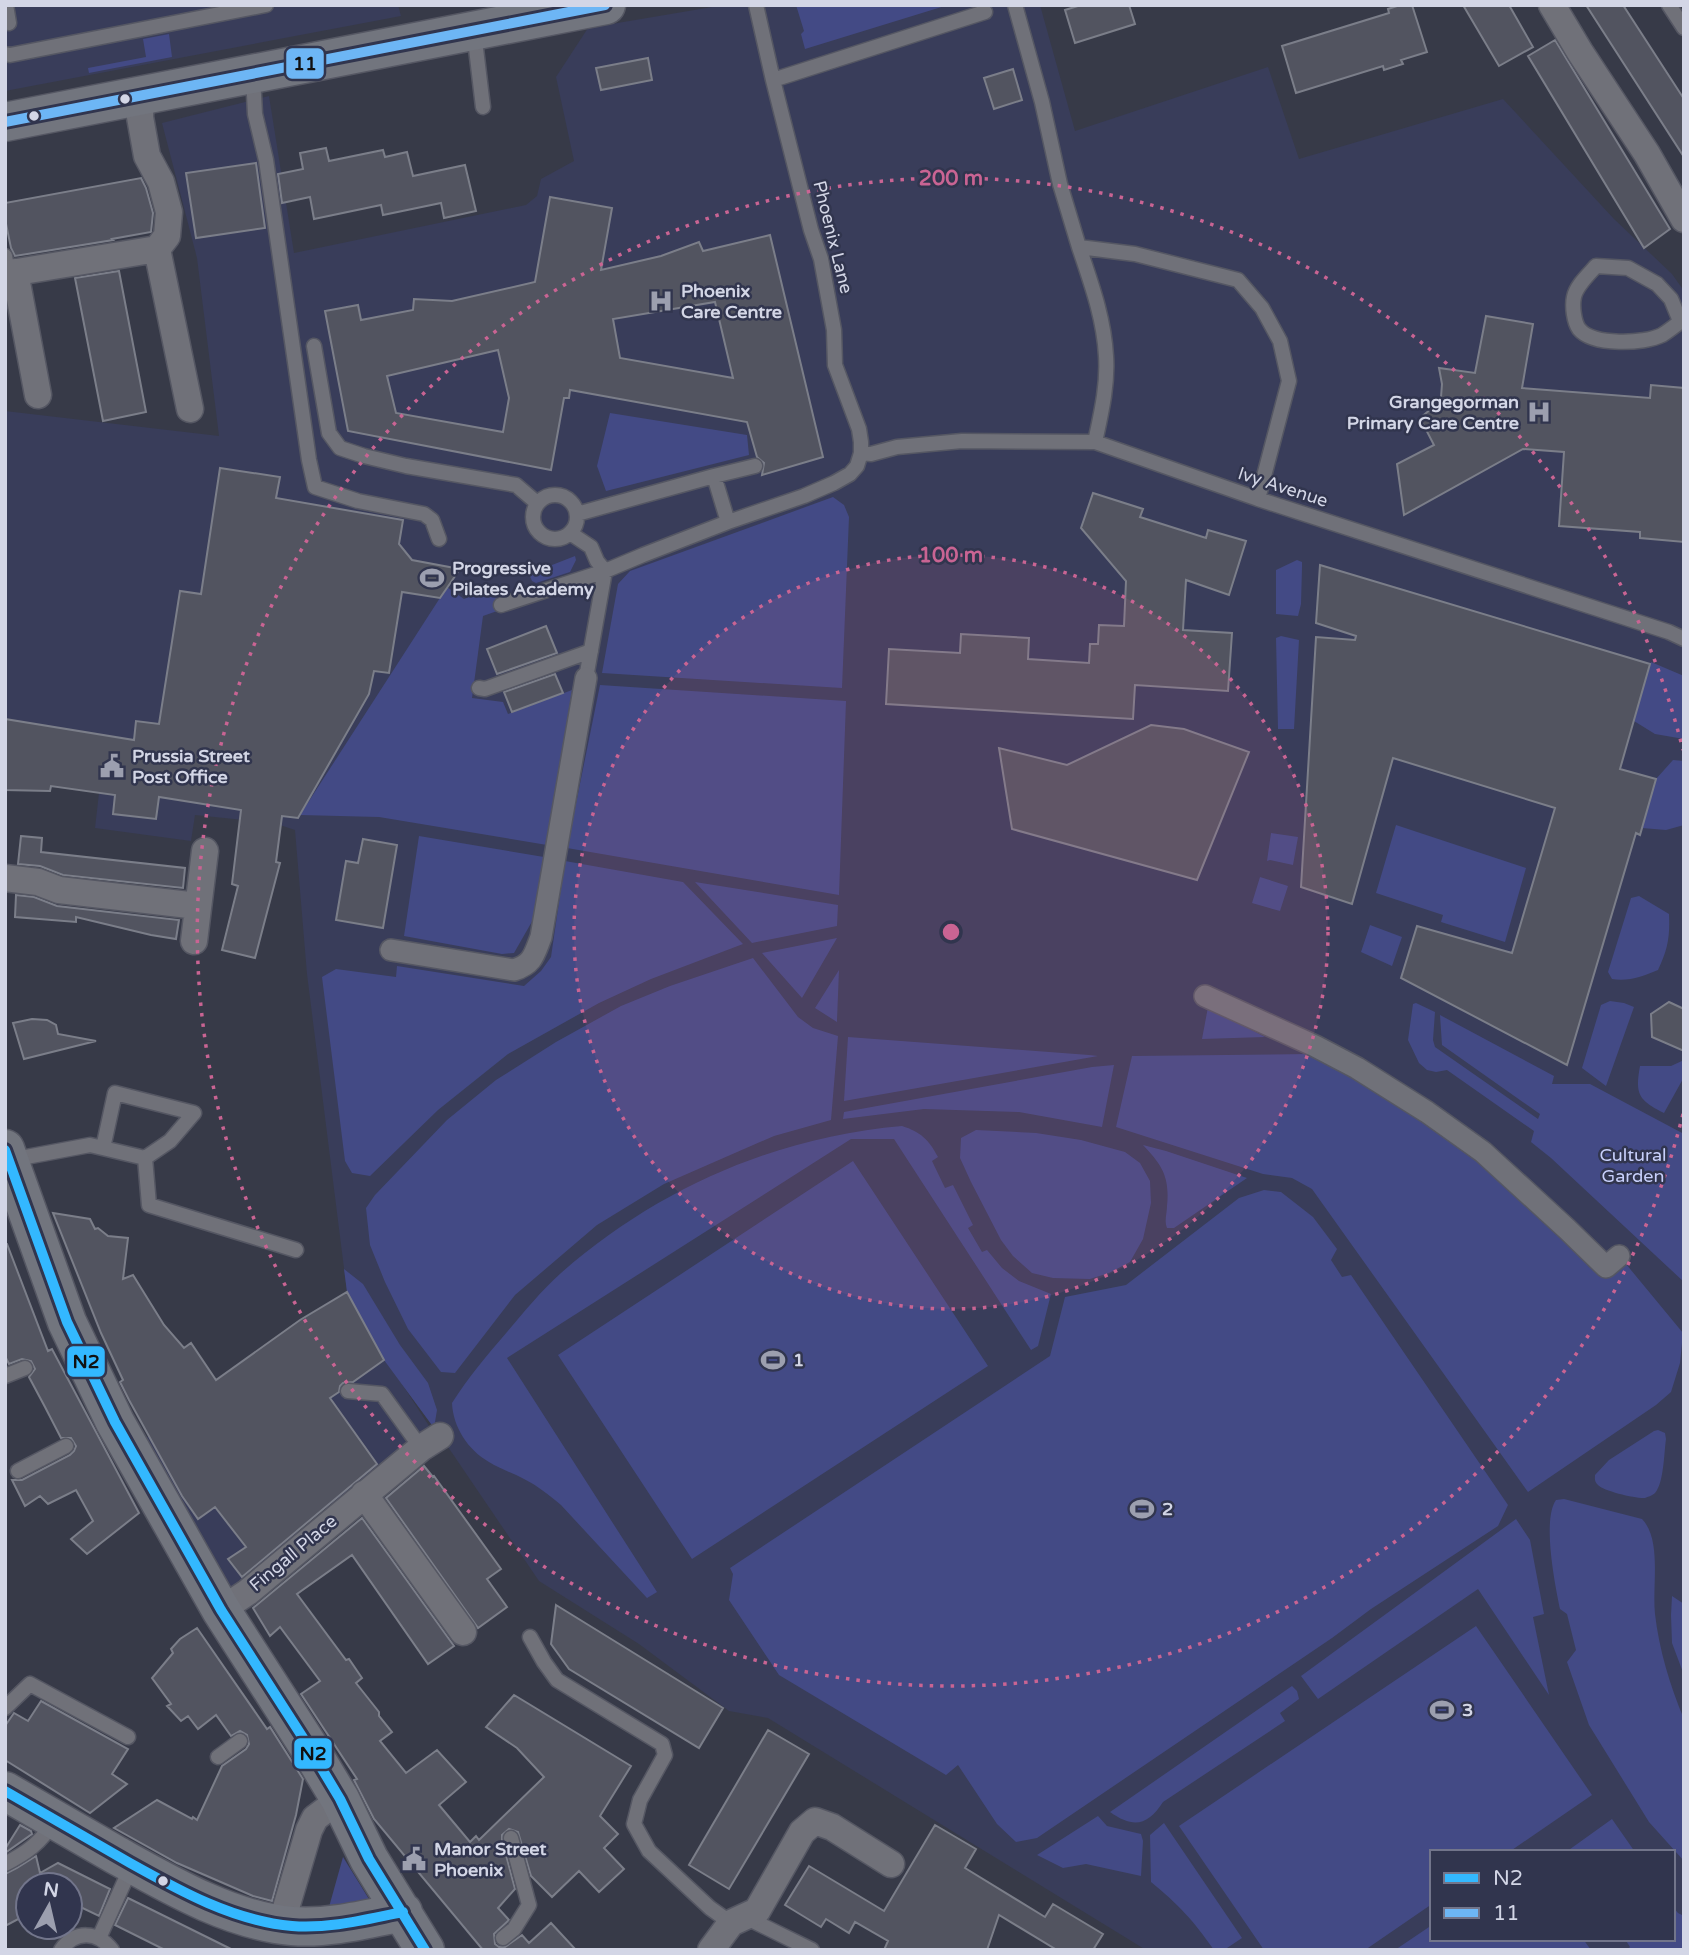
<svg xmlns="http://www.w3.org/2000/svg" width="1689" height="1955" viewBox="0 0 1689 1955" font-family="'Varela Round',sans-serif">
<style>
.built{fill:#393d5a;fill-rule:evenodd}
.green{fill:#434a85}
.building{fill:#525460;stroke:#7b7e89;stroke-width:2;fill-rule:evenodd}
.lines{fill:none;stroke-linecap:round;stroke-linejoin:round}
.service-casing{stroke:#555763;stroke-width:17}
.pedestrian-casing{stroke:#555763;stroke-width:24}
.minor-casing{stroke:#555763;stroke-width:29}
.secondary-casing{stroke:#555763;stroke-width:41}
.service{stroke:#707179;stroke-width:14}
.pedestrian{stroke:#707179;stroke-width:21}
.minor{stroke:#707179;stroke-width:26}
.secondary{stroke:#72757e;stroke-width:38}
.bus-1-casing{stroke:#31354e;stroke-width:16}
.bus-2-casing{stroke:#31354e;stroke-width:16}
.bus-1{stroke:#33b8ff;stroke-width:10}
.bus-2{stroke:#6db6f5;stroke-width:10}
.ring{fill:none;stroke:#c96493;stroke-width:3.5;stroke-dasharray:3.5 7}
.bus-dot{fill:#d3d6e6;stroke:#31354e;stroke-width:2.5}
.labels{text-anchor:middle;dominant-baseline:central;stroke-width:5;stroke-linejoin:round;paint-order:stroke}
.street-label{font-size:18px;fill:#d3d6e6;stroke:#31354e}
.poi-label{font-size:18px;font-weight:bold;fill:#d3d6e6;stroke:#31354e;text-anchor:start}
.park-label{font-size:18px;fill:#c8d0fc;stroke:#31354e}
.centre{fill:#c96493;stroke:#31354e;stroke-width:3.5}
.ring-label{font-size:21px;text-anchor:middle;font-weight:bold;fill:#c96493;stroke:#31354e;stroke-width:5;stroke-linejoin:round;paint-order:stroke}
.line-badge{stroke:#31354e;stroke-width:2.5}
.pale-badge-label{font-size:19px;text-anchor:middle;font-weight:bold;fill:#111}
</style>
<rect width="100%" height="100%" fill="#373a48"/>
<path class="built" d="M5,5H398L401,16L5,91Z
M724,5H1040L1075,131L1268,67L1299,159L1503,99L1614,219L1672,274L1684,291V1950H1146L768,1718L729,1711L639,1644L539,1581L446,1444L402,1384L431,1429L296,1530L304,1541L231,1594L143,1440L164,1427L186,1401L300,1320L347,1292L307,974L295,830L274,823L195,815L191,841L95,828L99,793L52,786L50,791L5,790V411L219,436L197,258L162,123L269,96L294,253L526,205L537,196L541,179L574,161L556,77L588,28ZM1432,1852H1673V1939H1432Z"/>
<path class="green" d="M796,5H948L805,49L801,34L804,31Z
M169,34L172,57L89,73L88,68L146,57L143,39Z
M610,413L747,435L749,455L606,491L597,466Z
M833,497L844,505L849,517L842,688L602,673L618,584L630,571Z
M575,556L576,560L570,572L536,583L532,581L529,574Z
M1297,560L1302,562V567L1301,604L1298,616L1276,614V570Z
M501,584L502,592L497,599L500,610L483,616L472,698L503,702L508,714L572,690L547,845L379,817L300,815L447,587L464,599Z
M1281,636L1299,640L1294,729H1278L1276,638Z
M1651,662L1684,676V739L1655,734L1634,721Z
M600,685L846,701L839,895L567,848Z
M1673,760L1684,761V825L1666,830L1642,828L1656,779Z
M1396,825L1526,868L1505,942L1441,922L1443,915L1376,893Z
M1271,833L1298,837L1293,865L1270,860L1267,861Z
M419,836L544,857L534,918L514,953L502,954L404,936Z
M565,861L683,882L743,944L651,979L599,1003L508,1054L438,1110L370,1176L352,1173L345,1161L322,977L336,969L396,977L397,966L524,986L541,971L551,957Z
M1260,877L1288,886L1280,911L1252,903Z
M695,882L838,905L837,926L752,943Z
M1639,896L1669,914C1670,937 1668,949 1658,970C1644,976 1628,982 1612,979L1608,972L1631,898Z
M1370,925L1402,937L1392,966L1361,952Z
M837,938L802,998L762,953Z
M753,958L798,1017L813,1028L838,1036L831,1120L774,1136L664,1184L597,1225L515,1295L455,1373L441,1372L408,1329L385,1282L370,1245L366,1208L375,1195L447,1120L496,1080L556,1042L621,1006L670,986Z
M839,970L837,1020V1022L815,1008Z
M1610,1001L1624,1003L1634,1007L1606,1086L1582,1068L1601,1005Z
M1416,1003L1435,1012L1433,1040L1435,1047L1538,1119L1540,1114L1442,1045L1440,1015L1554,1076L1552,1084H1590L1684,1134V1282L1551,1158L1531,1142L1534,1131L1447,1070L1436,1072L1427,1070L1419,1063L1408,1040L1413,1004Z
M1208,1007L1265,1037L1202,1039Z
M848,1037L1089,1055L1098,1056L844,1101Z
M1311,1054L1392,1099L1484,1165L1605,1278L1626,1264L1683,1333L1680,1363L1671,1392L1656,1405L1528,1492L1312,1189L1292,1178L1263,1174L1116,1127L1132,1056Z
M1684,1060V1077L1664,1113C1638,1100 1635,1094 1640,1066H1671Z
M1114,1065L1102,1127L1019,1112L924,1109L843,1119L844,1112L1092,1067Z
M902,1126C921,1132 929,1140 938,1157L932,1161L945,1188L953,1185L973,1225L968,1228L982,1252L987,1250L1002,1268L1019,1281L1051,1294L1038,1346L1031,1350L894,1139H851L507,1358L657,1592L647,1598L561,1505C549,1495 538,1486 524,1479C513,1473 500,1469 489,1462C468,1450 453,1427 452,1403C468,1378 487,1355 507,1332C524,1312 541,1291 561,1273C657,1189 775,1137 902,1126Z
M976,1130L1036,1133L1081,1140L1125,1152L1140,1163L1150,1181L1151,1203L1143,1239L1130,1262L1109,1273L1090,1279L1053,1278L1032,1273L1013,1256L1001,1240L971,1182L960,1158L961,1138Z
M1143,1145L1166,1151L1247,1178L1174,1228H1167C1164,1220 1167,1214 1167,1206C1170,1177 1162,1165 1143,1145Z
M853,1161L988,1366L692,1559L558,1355Z
M1264,1190L1281,1192L1313,1217L1337,1249L1331,1260L1342,1277L1351,1275L1508,1505L1498,1526L1371,1609L1332,1638L1037,1838L1016,1842L997,1824L958,1765L946,1775L779,1675L729,1600L733,1574L730,1568L1050,1356L1065,1297L1126,1285L1239,1198Z
M344,1269L363,1284L400,1345L428,1383L437,1410L434,1428L384,1360L347,1292Z
M1658,1430L1665,1433L1666,1439C1664,1452 1664,1483 1655,1493C1653,1495 1648,1497 1645,1498C1637,1499 1603,1491 1598,1485C1594,1481 1595,1479 1595,1475L1609,1460L1654,1431Z
M1564,1499L1642,1519C1662,1540 1652,1585 1655,1614C1659,1649 1670,1686 1684,1719V1861L1649,1822L1589,1725L1567,1662L1576,1650L1567,1614L1560,1609C1555,1584 1542,1520 1556,1500Z
M1516,1519L1530,1540L1544,1614L1533,1617L1549,1695L1478,1589L1318,1699L1301,1676Z
M1672,1596L1684,1604V1675L1672,1643L1671,1615Z
M1476,1626L1592,1795L1509,1852H1432V1904L1365,1950H1264L1179,1826Z
M1292,1686L1297,1691L1299,1699L1280,1713L1285,1721L1163,1802C1148,1825 1134,1829 1110,1812Z
M1098,1816L1107,1826L1141,1834L1143,1841L1141,1876L1086,1864L1063,1868L1037,1855Z
M1612,1819L1635,1852H1566Z
M1164,1823L1242,1938L1224,1950H1214C1193,1920 1179,1905 1151,1882L1150,1835Z
M343,1857L372,1904L329,1907Z
M1673,1907L1678,1913L1684,1916V1950H1627L1630,1947L1625,1939H1673Z
M1432,1925V1939H1583L1591,1950H1395Z"/>
<path class="building" d="M1081,5H1129L1135,24L1075,43L1065,10Z
M1400,5H1412L1427,52L1401,60L1403,64L1384,70L1383,66L1296,93L1282,46L1389,13L1388,9Z
M1463,5H1509L1533,47L1499,66Z
M1586,5H1623L1684,99V157Z
M1555,40L1670,229L1644,248L1528,56Z
M648,58L652,80L601,90L596,68Z
M1013,69L1022,100L994,109L984,78Z
M326,148L329,161L383,150L385,157L407,152L413,176L465,165L476,211L444,218L441,203L383,215L381,205L314,219L310,197L282,203L278,174L303,169L300,153Z
M256,163L265,228L196,238L186,173Z
M141,178L146,188L153,213L151,232L112,239L113,240L15,256L11,248L5,219V203Z
M550,197L612,208L601,270L661,256L699,242L703,251L770,235L823,457L762,475L764,463L757,457L747,422L570,390L569,398H564L551,470L348,431L325,311L358,305L361,320L413,310L414,299L452,301L535,282ZM715,302L733,378L620,358L613,319ZM498,350L509,398L503,432L396,413L387,376Z
M119,271L146,412L103,421L75,278Z
M1486,316L1533,324L1522,388L1650,398L1651,385L1684,388V542L1640,538V532L1559,526L1564,452L1523,449L1404,515L1397,464L1434,445L1420,418L1431,409L1441,397L1442,384L1439,368L1475,373Z
M220,468L280,477L276,498L403,520L399,544L412,560L460,569L440,598L402,592L389,673L374,671L369,694L298,818L282,816L276,862L280,863L255,958L222,950L238,886L232,884L241,810L159,797L156,819L113,814L115,795L51,786L50,791L5,790V719L134,740L136,721L159,724L180,591L201,594Z
M1093,493L1143,509L1140,517L1206,538L1208,530L1246,541L1229,595L1186,580L1183,630L1232,633L1228,691L1135,685L1133,719L886,704L889,649L960,653L961,634L1029,638L1028,659L1089,663L1090,644H1098L1099,625L1124,626L1126,581L1081,528Z
M1320,565L1650,664L1620,769L1656,779L1640,835L1636,833L1567,1065L1401,978L1417,926L1512,953L1555,808L1393,758L1352,904L1301,887L1316,637L1355,640L1356,636L1316,623Z
M546,626L557,653L497,674L487,649Z
M555,674L563,693L512,712L504,692Z
M1151,725L1184,729L1249,752L1197,880L1012,829L999,748L1067,765Z
M21,836L42,838L41,852L185,868L183,888L63,875L40,866L18,864Z
M363,839L397,845L383,928L336,920L346,861L358,863Z
M16,895L34,897L57,906L179,920L176,939L151,935L76,917V922L15,917Z
M1669,1002L1684,1009V1051L1652,1037L1651,1014Z
M32,1019L47,1020L56,1025L58,1034L96,1041L24,1059L13,1023Z
M53,1213L90,1219L95,1229L98,1228L108,1236L128,1238L123,1279L133,1275L164,1325L184,1348L191,1343L216,1380L300,1320L347,1292L384,1360L353,1382L343,1383L340,1386L339,1392L330,1398L377,1464L242,1577L228,1559L246,1547L215,1507L198,1519L182,1496L129,1400L120,1382L123,1380L101,1333Z
M5,1244H7L48,1351L52,1349L139,1513L87,1554L71,1539L93,1521L76,1490L48,1504L40,1496L25,1506L12,1480H22L70,1455L74,1451L76,1446L71,1438H61L45,1407L29,1377L35,1369L31,1361L22,1359L9,1364L5,1356Z
M424,1466L433,1477L434,1476L501,1569L487,1579L507,1607L478,1628L386,1498Z
M362,1518L454,1646L428,1664L352,1555L297,1594L346,1660L349,1659L362,1678L356,1683L379,1712V1716L392,1732L380,1741L406,1773L437,1750L466,1782L439,1805L470,1842L476,1836L479,1840L544,1777L517,1748L486,1727L514,1695L631,1766L600,1816L618,1834L604,1848L624,1869L599,1892L579,1871L552,1897L531,1876L518,1832L509,1829L502,1835V1840L515,1889L498,1908L509,1920L494,1934L495,1944L499,1947H505L522,1935L529,1943L551,1923L576,1950H483L374,1819L354,1780L357,1779L301,1694L320,1681L280,1627L270,1636L253,1608Z
M556,1605L723,1708L699,1748L569,1669L551,1644Z
M197,1628L267,1729L270,1727L303,1779L296,1815L272,1901L253,1896L177,1863L114,1828L157,1800L192,1819L193,1817L197,1820L222,1766L246,1749L249,1744L247,1735L240,1731L231,1736L216,1715L198,1729L188,1716L181,1721L167,1706L171,1704L152,1678L173,1653L171,1649L180,1639Z
M41,1701L128,1749L112,1774L127,1784L90,1813L5,1760V1726L14,1713L28,1721Z
M768,1730L809,1754L729,1889L689,1865Z
M20,1825L31,1831L32,1834L5,1853V1849Z
M935,1825L976,1849L965,1868L1045,1917L1053,1904L1103,1934L1093,1950H1057L999,1915L987,1950H884L888,1941L855,1922L849,1933L826,1919L821,1927L785,1905L809,1866L884,1911Z
M36,1856L40,1873L58,1863L110,1889L99,1916L70,1902V1885H28V1914L5,1926V1874L17,1868Z
M128,1898L233,1950H165L115,1925Z"/>
<g class="lines">
<g class="service-casing">
<path id="service" d="M6,5L9,23
M1015,5L1042,102L1060,184L1079,247L1135,254L1238,280L1262,308L1280,341L1289,381L1258,499
M1669,5L1684,28
M474,32L483,107
M5,54L10,55L266,5
M253,76L255,114L266,160L309,460L315,487L358,501L424,514L432,520L439,539
M773,80L985,12
M1079,247C1091,283 1104,318 1106,356C1108,385 1101,414 1095,442
M5,256L8,273
M1680,321L1671,299L1657,284L1628,268L1596,266C1588,275 1576,286 1574,297C1572,306 1574,322 1579,329C1593,346 1644,344 1662,335C1670,330 1677,324 1684,319
M314,346L329,433L340,448L364,456L406,466L516,485L537,503
M861,453L871,454L897,447L962,441L1095,442L1258,499L1669,632L1684,639
M533 517a22 22 0 1 1 44 0a22 22 0 1 1-44 0Z
M577,514L714,476
M728,522L714,476L755,466
M501,605L605,571L597,561L591,547L570,533
M586,678L605,571L643,555L728,522L804,496L834,483L850,474L857,466L861,453V442L859,429L835,365L834,330L821,259L811,230L773,80L756,5
M479,688L485,689L591,651
M103,1148L115,1093L194,1113L170,1141L145,1158
M10,1160L90,1145L145,1158L149,1205L296,1250
M5,1376L25,1368
M348,1391L382,1394L421,1448
M18,1471L66,1446
M530,1637L544,1662L557,1680L662,1744L665,1755L640,1800L634,1824L649,1851L710,1908L731,1923
M5,1708L30,1684L128,1737
M218,1757L240,1741
M5,1864C26,1853 41,1843 53,1822
M745,1917L812,1950
M99,1938L132,1865
M503,1938L514,1929L529,1905L511,1838
M61,1950C75,1930 98,1931 112,1950"/>
</g>
<g class="pedestrian-casing">
<path id="pedestrian" d="M391,950L514,970C533,964 534,955 541,937L586,678
M1205,996L1315,1046L1357,1068L1427,1112L1483,1152L1567,1229L1606,1267L1619,1256"/>
</g>
<g class="minor-casing">
<path id="minor" d="M1552,5L1580,52L1647,154L1684,219
M157,249L190,409
M15,272L38,395
M5,274L157,249L167,236L169,212L161,182L147,156L140,117L141,96
M5,878L38,882L59,890L198,906
M194,941L205,851
M364,1494L463,1632
M221,1610L248,1592L421,1448L440,1436
M281,1925L309,1830L315,1818L340,1799
M711,1950L731,1923L757,1911L802,1832L815,1821L832,1827L891,1864"/>
</g>
<g class="secondary-casing">
<path id="secondary" d="M5,122L606,5
M5,1149L67,1322L115,1422L221,1610L307,1744L340,1799L369,1859L425,1950
M5,1791C42,1812 79,1834 116,1855C168,1884 231,1921 292,1926C329,1929 367,1919 403,1912"/>
</g>
<use href="#service" class="service"/>
<use href="#pedestrian" class="pedestrian"/>
<use href="#minor" class="minor"/>
<use href="#secondary" class="secondary"/>
<g class="bus-1-casing">
<path id="bus-1" d="M5,1150L67,1322L115,1422L221,1610L307,1744L340,1799L369,1859L425,1950
M5,1791C47,1815 88,1839 130,1863C180,1891 234,1921 292,1926C330,1929 367,1919 403,1912"/>
</g>
<g class="bus-2-casing">
<path id="bus-2" d="M5,122L605,5"/>
</g>
<use href="#bus-1" class="bus-1"/>
<use href="#bus-2" class="bus-2"/>
</g>
<circle cx="951" cy="932" r="377" fill="#c96493" fill-opacity=".12"/>
<g class="ring">
<circle cx="951" cy="932" r="377"/>
<path d="M1683 1114A754 754 0 1 1 1683 750"/>
</g>
<defs>
<g id="hospital-bare" transform="scale(1.89)"><path d="M-5-5h3v3.5h4V-5h3V5h-3V1.5h-4V5h-3Z" fill="#9c9faf" stroke="#31354e" stroke-width="2.5" paint-order="stroke"/></g>
<g id="stadium-bare" transform="scale(1.89)"><path d="M0-5a6.5 5 0 1 0 0 10a6.5 5 0 1 0 0-10ZM-3.5-1.8h7v3.6h-7Z" fill="#9c9faf" stroke="#31354e" stroke-width="2.5" paint-order="stroke"/></g>
<g id="civic-bare" transform="scale(1.89)"><path d="M-.6-6.5H3V-4.5H.6V-3L4-1V1h2V6H-6V1h2V-1L-.6-3ZM-1.2 2.5V6h2.4V2.5Z" fill="#9c9faf" stroke="#31354e" stroke-width="2.5" paint-order="stroke"/></g>
</defs>
<g fill-rule="evenodd">
<use href="#hospital-bare" x="661" y="301"/>
<use href="#hospital-bare" x="1539" y="412"/>
<use href="#stadium-bare" x="432" y="578"/>
<use href="#civic-bare" x="112" y="766"/>
<use href="#stadium-bare" x="773" y="1360"/>
<use href="#stadium-bare" x="1142" y="1509"/>
<use href="#stadium-bare" x="1442" y="1710"/>
<use href="#civic-bare" x="414" y="1859"/>
</g>
<g class="bus-dot">
<circle cx="125" cy="99" r="6"/>
<circle cx="34" cy="116" r="6"/>
<circle cx="163" cy="1881" r="6"/>
</g>
<g class="labels">
<g class="street-label">
<text transform="translate(833 237) rotate(76)">Phoenix Lane</text>
<text transform="translate(1283 487) rotate(18)">Ivy Avenue</text>
<text transform="translate(293 1553) rotate(-40)">Fingall Place</text>
</g>
<g class="poi-label">
<text x="681" y="291">Phoenix<tspan x="681" dy="21">Care Centre</tspan></text>
<text x="1519" y="402" text-anchor="end">Grangegorman<tspan x="1519" dy="21">Primary Care Centre</tspan></text>
<text x="452" y="568">Progressive<tspan x="452" dy="21">Pilates Academy</tspan></text>
<text x="132" y="756">Prussia Street<tspan x="132" dy="21">Post Office</tspan></text>
<text x="793" y="1360">1</text>
<text x="1162" y="1509">2</text>
<text x="1462" y="1710">3</text>
<text x="434" y="1849">Manor Street<tspan x="434" dy="21">Phoenix</tspan></text>
</g>
<g class="park-label">
<text x="1633" y="1155">Cultural<tspan x="1633" dy="21">Garden</tspan></text>
</g>
</g>
<circle cx="951" cy="932" r="10" class="centre"/>
<g class="ring-label">
<text x="951" y="185">200 m</text>
<text x="951" y="562">100 m</text>
</g>
<g class="line-badge">
<rect x="285" y="47" width="40" height="33" rx="7" fill="#6db6f5"/>
<rect x="66" y="1345" width="40" height="33" rx="7" fill="#33b8ff"/>
<rect x="293" y="1737" width="40" height="33" rx="7" fill="#33b8ff"/>
</g>
<g class="pale-badge-label">
<text x="305" y="70">11</text>
<text x="86" y="1368">N2</text>
<text x="313" y="1760">N2</text>
</g>
<rect width="1689" height="1955" fill="none" stroke="#d3d6e6" stroke-width="14"/>
<rect x="1430" y="1850" width="245" height="91" fill="#31354e" stroke="#72758b" stroke-width="2"/>
<rect x="1444" y="1873" width="35" height="10" fill="#33b8ff" stroke="#72758b" stroke-width="2"/>
<text x="1493" y="1885" font-size="21" fill="#d3d6e6">N2</text>
<rect x="1444" y="1908" width="35" height="10" fill="#6db6f5" stroke="#72758b" stroke-width="2"/>
<text x="1493" y="1920" font-size="21" fill="#d3d6e6">11</text>
<g transform="translate(49 1906) rotate(8)"><circle r="33" fill="#31354e" stroke="#72758b" stroke-width="2"/>
<path d="M0-5L12 26L0 18L-12 26Z" fill="#9c9faf"/>
<text y="-10" font-size="19" font-weight="bold" text-anchor="middle" fill="#d3d6e6">N</text>
</g>
</svg>
